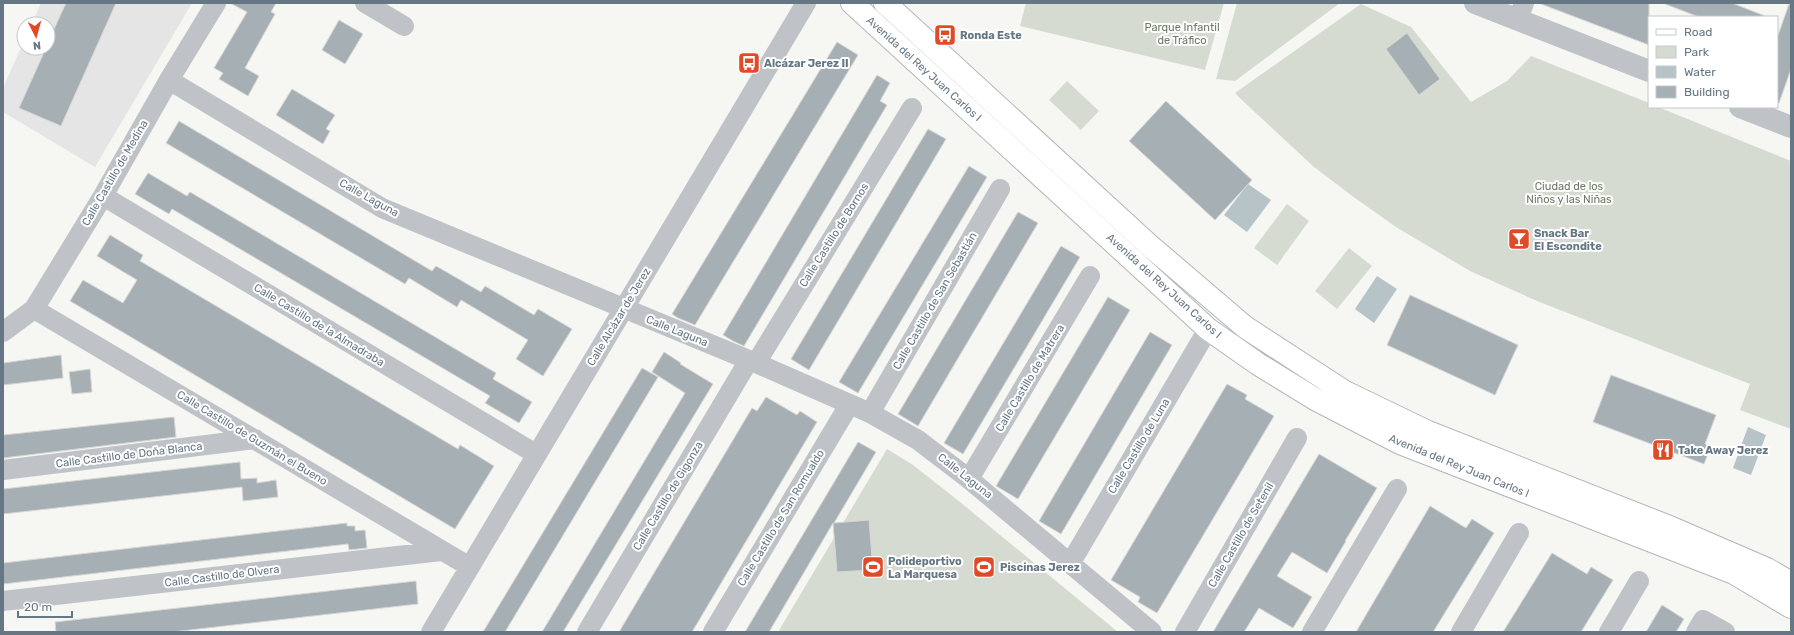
<svg xmlns="http://www.w3.org/2000/svg" width="1794" height="635" viewBox="0 0 1794 635" font-family="Rubik,sans-serif">
<style>
.built{fill:#e4e5e4}
.green{fill:#d6dbd2}
.water{fill:#b6c3c7}
.building{fill:#a6afb4;stroke:#d7d7d5}
.lines{fill:none;stroke-linecap:round;stroke-linejoin:round}
.primary-casing{stroke:#b2b7bb;stroke-width:24}
.minor{stroke:#bfc3c7;stroke-width:20}
.tertiary{stroke:#bfc3c7;stroke-width:22}
.primary{stroke:#fff;stroke-width:22}
.labels{text-anchor:middle;dominant-baseline:central;stroke-width:4;stroke-linejoin:round;paint-order:stroke}
.park-label{font-size:11px;fill:#6a7b64;stroke:#fff}
.poi-label{font-size:11px;font-weight:bold;fill:#657784;stroke:#fff;text-anchor:start}
.street-label{font-size:11px;fill:#657784;stroke:#fff}
</style>
<rect width="100%" height="100%" fill="#f6f6f3"/>
<path class="built" d="M41,3H192L95,167L3,112V88L24,41V48H48V24H32Z"/>
<path class="green" d="M1026,3H1224L1205,70L1020,26Z
M1237,3H1340L1235,81L1216,79Z
M1361,4L1411,27L1471,102L1507,81L1531,56L1649,103V107H1658L1791,161V429L1740,410L1750,384L1537,301L1470,271L1396,227L1355,198L1314,167L1244,102L1235,93Z
M1067,81L1099,111L1081,130L1049,100Z
M1287,204L1309,221L1277,265L1254,248Z
M1349,248L1372,266L1337,309L1315,291Z
M887,449L913,465L960,502L1118,632H778Z"/>
<path class="water" d="M1248,184L1271,200L1247,232L1224,215Z
M1377,276L1397,289L1374,323L1355,309Z
M1748,427L1766,435L1751,475L1733,468Z"/>
<path class="building" d="M66,3H116L61,126L19,108L46,48H48V42Z
M230,3H276L271,12L275,14L245,68L259,76L248,96L219,79L223,73L214,68L247,12Z
M1541,3H1649V45L1541,4Z
M1666,3H1732L1765,16V17H1699L1665,4Z
M1789,4L1791,5V69L1779,103H1777V38Z
M339,20L363,34L345,64L322,50Z
M1407,33L1440,79L1419,95L1386,49Z
M837,42L858,55L695,325L678,318L672,314Z
M877,75L890,83L880,101L887,105L744,346L733,341L723,335Z
M292,89L335,115L326,129L330,131L323,144L276,115Z
M1166,101L1252,180L1215,220L1129,141Z
M179,121L432,271L436,266L481,292L485,286L534,315L538,309L572,329L543,376L516,359L528,340L461,300L457,307L409,278L405,284L166,143Z
M928,129L946,139L809,370L791,359Z
M969,166L987,177L858,393L839,382Z
M148,173L187,196L190,192L496,373L493,379L532,402L519,423L485,403L490,396L172,209L169,214L135,194Z
M1018,212L1038,223L918,426L898,414Z
M1513,231L1527,232L1525,247L1511,245Z
M110,235L143,255L140,261L458,449L460,445L494,466L455,529L70,301L83,280L123,303L137,280L97,256Z
M1061,246L1080,257L963,454L944,443Z
M1410,295L1518,345L1495,395L1387,345Z
M1108,297L1130,310L1018,499L996,486Z
M1150,332L1172,345L1061,534L1039,521Z
M664,352L681,363L680,364L713,384L563,632H542L685,393L652,372Z
M61,355L63,378L3,385V363Z
M642,368L658,377L505,632H483Z
M90,369L92,392L72,394L69,372Z
M1611,375L1716,415L1705,444L1711,446L1704,464L1593,422Z
M1227,384L1247,395L1245,399L1274,416L1157,613L1138,602L1140,597L1111,580Z
M766,397L797,415L800,411L817,422L692,632H619L752,408L757,411Z
M174,417L176,437L3,458V435Z
M858,442L876,452L834,523L869,520L873,570L837,572L833,523L769,632H745Z
M1319,454L1377,488L1345,541H1346L1327,573L1292,552L1277,576L1312,597L1293,628L1259,608L1244,632H1213Z
M240,462L241,479L257,478V483L276,480L278,497L243,501L242,487L3,514V489Z
M1430,506L1466,528L1472,519L1494,533L1433,632H1356Z
M347,523V526H355V531L365,530L367,548L349,550L348,544L3,584V563Z
M1552,553L1587,574L1591,567L1613,580L1581,632H1503Z
M416,581L418,604L172,632H56L55,622Z
M1662,605L1684,619L1676,632H1646Z"/>
<g class="lines">
<g class="primary-casing">
<path id="primary" d="M852,3L1208,329L1258,364L1315,399L1400,443L1734,573L1791,607
M885,3L1149,245L1245,327L1345,392L1428,432L1672,528L1767,569L1791,583"/>
</g>
<path class="minor" d="M365,3L404,26
M1518,20L1524,3
M169,80L382,208L756,363L870,413L918,440L969,479L1152,632
M103,196L536,454
M34,309L470,567
M3,332L34,309L103,196L169,80L216,3
M756,363L912,108
M870,413L1000,189
M3,470L255,439
M969,479L1090,276
M1070,564L1208,329
M3,601L441,551
M431,632L806,3
M587,632L749,360
M713,632L849,405
M1185,632L1297,438
M1312,632L1397,489
M1461,632L1519,533
M1609,632L1639,581
M1696,632L1703,620L1725,632"/>
<path class="tertiary" d="M1475,3L1649,71
M1740,107L1791,127"/>
<use href="#primary" class="primary"/>
</g>
<defs>
<g id="bus-square" transform="scale(1.15)"><rect x="-9" y="-9" width="18" height="18" rx="4" fill="#e14a27" stroke="#fff"/><path d="M-5-6H5V4H4V6H2V4H-2V6H-4V4H-5ZM-3.5-4V0h7V-4ZM-3.5 1.2v1.5H-2V1.2ZM2 1.2v1.5H3.5V1.2Z" fill="#fff"/></g>
<g id="bar-square" transform="scale(1.15)"><rect x="-9" y="-9" width="18" height="18" rx="4" fill="#e14a27" stroke="#fff"/><path d="M-6-5H6L.8 .8V4.5H3.5V6h-7V4.5H-.8V.8Z" fill="#fff"/></g>
<g id="restaurant-square" transform="scale(1.15)"><rect x="-9" y="-9" width="18" height="18" rx="4" fill="#e14a27" stroke="#fff"/><path d="M-5-6h1v4h1v-4h1v4h1v-4h1v5L-1.5 .5V6h-2V.5L-5-1ZM5-6V6H3V1.5H1.5Q1.5-4 5-6Z" fill="#fff"/></g>
<g id="stadium-square" transform="scale(1.15)"><rect x="-9" y="-9" width="18" height="18" rx="4" fill="#e14a27" stroke="#fff"/><path d="M0-5a6.5 5 0 1 0 0 10a6.5 5 0 1 0 0-10ZM-3.5-1.8h7v3.6h-7Z" fill="#fff"/></g>
</defs>
<g fill-rule="evenodd">
<use href="#bus-square" x="945" y="35"/>
<use href="#bus-square" x="749" y="63"/>
<use href="#bar-square" x="1519" y="239"/>
<use href="#restaurant-square" x="1663" y="450"/>
<use href="#stadium-square" x="873" y="567"/>
<use href="#stadium-square" x="984" y="567"/>
</g>
<g class="labels">
<g class="park-label">
<text x="1182" y="27">Parque Infantil<tspan x="1182" dy="13">de Tráfico</tspan></text>
<text x="1569" y="186">Ciudad de los<tspan x="1569" dy="13">Niños y las Niñas</tspan></text>
</g>
<g class="poi-label">
<text x="960" y="35">Ronda Este</text>
<text x="764" y="63">Alcázar Jerez II</text>
<text x="1534" y="233">Snack Bar<tspan x="1534" dy="13">El Escondite</tspan></text>
<text x="1678" y="450">Take Away Jerez</text>
<text x="888" y="561">Polideportivo<tspan x="888" dy="13">La Marquesa</tspan></text>
<text x="1000" y="567">Piscinas Jerez</text>
</g>
<g class="street-label">
<text transform="translate(924 69) rotate(42)">Avenida del Rey Juan Carlos I</text>
<text transform="translate(115 173) rotate(-60)">Calle Castillo de Medina</text>
<text transform="translate(369 198) rotate(29)">Calle Laguna</text>
<text transform="translate(834 235) rotate(-58)">Calle Castillo de Bornos</text>
<text transform="translate(1164 286) rotate(42)">Avenida del Rey Juan Carlos I</text>
<text transform="translate(935 301) rotate(-60)">Calle Castillo de San Sebastián</text>
<text transform="translate(619 317) rotate(-59)">Calle Alcázar de Jerez</text>
<text transform="translate(319 325) rotate(31)">Calle Castillo de la Almadraba</text>
<text transform="translate(677 331) rotate(22)">Calle Laguna</text>
<text transform="translate(1030 378) rotate(-59)">Calle Castillo de Matrera</text>
<text transform="translate(252 438) rotate(31)">Calle Castillo de Guzmán el Bueno</text>
<text transform="translate(1139 446) rotate(-59)">Calle Castillo de Luna</text>
<text transform="translate(129 455) rotate(-7)">Calle Castillo de Doña Blanca</text>
<text transform="translate(1459 466) rotate(22)">Avenida del Rey Juan Carlos I</text>
<text transform="translate(965 476) rotate(38)">Calle Laguna</text>
<text transform="translate(668 496) rotate(-59)">Calle Castillo de Gigonza</text>
<text transform="translate(781 518) rotate(-59)">Calle Castillo de San Romualdo</text>
<text transform="translate(1241 535) rotate(-60)">Calle Castillo de Setenil</text>
<text transform="translate(222 576) rotate(-7)">Calle Castillo de Olvera</text>
</g>
</g>
<rect width="1794" height="635" fill="none" stroke="#657784" stroke-width="8"/>
<rect x="1648" y="16" width="130" height="92" fill="#ffffff" stroke="#c1c9ce"/>
<rect x="1656" y="29" width="20" height="6" fill="#ffffff" stroke="#c1c9ce"/>
<text x="1684" y="36" font-size="12" fill="#657784">Road</text>
<rect x="1656" y="46" width="20" height="12" fill="#d6dbd2" stroke="#c1c9ce"/>
<text x="1684" y="56" font-size="12" fill="#657784">Park</text>
<rect x="1656" y="66" width="20" height="12" fill="#b6c3c7" stroke="#c1c9ce"/>
<text x="1684" y="76" font-size="12" fill="#657784">Water</text>
<rect x="1656" y="86" width="20" height="12" fill="#a6afb4" stroke="#c1c9ce"/>
<text x="1684" y="96" font-size="12" fill="#657784">Building</text>
<g transform="translate(36 36) rotate(174)"><circle r="19" fill="#ffffff" stroke="#c1c9ce"/>
<path d="M0-3L7 15L0 10L-7 15Z" fill="#e14a27"/>
<text y="-6" font-size="11" font-weight="bold" text-anchor="middle" fill="#657784">N</text>
</g>
<path d="M18 611v6h54v-6" fill="none" stroke="#657784" stroke-width="2"/>
<text x="24" y="611" font-size="12" fill="#657784" stroke="#ffffff" stroke-width="3" paint-order="stroke">20 m</text>
</svg>
